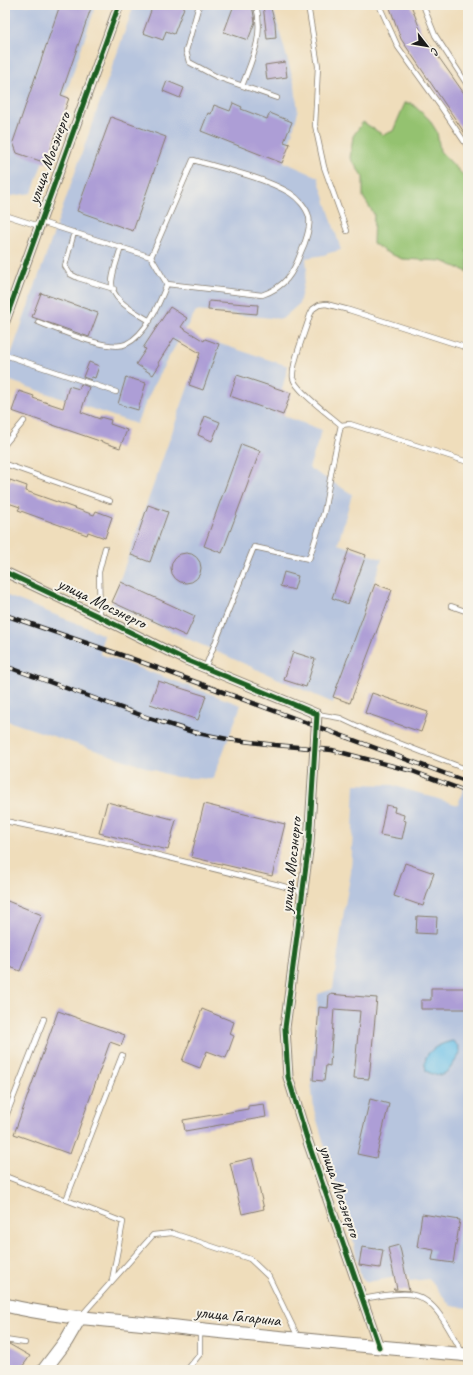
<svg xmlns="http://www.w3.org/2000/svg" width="473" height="1375" viewBox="0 0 473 1375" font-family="Caveat,sans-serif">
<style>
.industrial{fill:#b7c5de}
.green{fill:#94c270;stroke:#586f46}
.water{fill:#6dc1e9;stroke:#446e82}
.building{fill:#ad9ed6}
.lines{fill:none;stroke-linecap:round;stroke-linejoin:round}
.lane-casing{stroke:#867c6c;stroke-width:6}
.street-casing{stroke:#867c6c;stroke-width:11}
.secondary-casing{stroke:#867c6c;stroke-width:15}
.lane{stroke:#fff;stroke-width:4.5}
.street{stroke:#fff;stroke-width:9}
.secondary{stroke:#fff;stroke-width:13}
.rail-casing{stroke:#1c1c1c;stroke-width:4.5}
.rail{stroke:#f7f3e8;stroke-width:3;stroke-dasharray:9;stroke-linecap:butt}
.cycleway-casing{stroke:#f7f3e8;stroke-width:8}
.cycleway{stroke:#1b5e20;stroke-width:5}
.labels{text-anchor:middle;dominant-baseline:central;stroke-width:4;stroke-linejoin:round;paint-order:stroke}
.street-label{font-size:17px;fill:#1c1c1c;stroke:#f7f3e8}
</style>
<rect width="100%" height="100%" fill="#f7f3e8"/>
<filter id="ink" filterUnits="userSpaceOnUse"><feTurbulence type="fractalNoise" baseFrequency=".025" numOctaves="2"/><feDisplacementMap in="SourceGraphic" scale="8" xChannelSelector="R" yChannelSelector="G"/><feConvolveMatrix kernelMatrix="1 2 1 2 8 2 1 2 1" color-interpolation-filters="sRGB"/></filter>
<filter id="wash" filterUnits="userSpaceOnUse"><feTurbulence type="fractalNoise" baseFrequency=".012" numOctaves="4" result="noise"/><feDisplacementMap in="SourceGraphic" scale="16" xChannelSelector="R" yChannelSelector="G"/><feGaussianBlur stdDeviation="0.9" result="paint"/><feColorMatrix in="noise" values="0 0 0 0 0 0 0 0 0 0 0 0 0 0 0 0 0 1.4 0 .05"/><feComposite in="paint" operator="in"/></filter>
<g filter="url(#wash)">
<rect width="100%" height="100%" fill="#efddbb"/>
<path class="industrial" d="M5,5H96L32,193L5,197Z
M134,5H272L295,86L298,112L284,162L318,177L341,250L329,253L324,255L306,258L307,269L299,304L282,319L196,311L159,374L136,424L5,379V372Z
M205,339L288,366L276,413L322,430L309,468L352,494L338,544L382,559L333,703L111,605Z
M5,595L86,627L103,635L100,654L241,705L213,779L175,777L5,720Z
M467,777H468V1308L451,1306L429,1279L409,1281L408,1275L368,1282L361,1278L353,1241L314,1110L311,1081L318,994L333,989L344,911L351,872L355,784L392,785L458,805Z"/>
<path class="green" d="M405,103H411L429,119L437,132L440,151L468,180V250L466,251L468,253V272L442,261L402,259L384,251L373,243L374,214L363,197V177L350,158L353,136L363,122L383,135L393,131Z"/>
<path class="water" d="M453,1041L458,1046L460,1054L449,1070L442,1075L432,1074L426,1071C426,1068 424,1064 425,1061C427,1049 442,1043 453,1041Z"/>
<g id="blocks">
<path class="building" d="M60,5H92L61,95L69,98L46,163L17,153L13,142Z
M153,5H185L174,34L166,31L163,40L143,33Z
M234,5H252L255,22L248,40L224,32Z
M263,5H270L275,23L276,38L267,39Z
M389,5H411L421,32L468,99V138L401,39Z
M285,62L287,77L267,80L265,65Z
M167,81L184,88L180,98L163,91Z
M233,103L242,107L241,109L267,119L270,113L292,122L284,142L290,144L282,163L201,131L208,113L211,114L214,105L230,111Z
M111,117L166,137L133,231L77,211Z
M41,293L98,313L89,337L32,317Z
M209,301L258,305L257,314L208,310Z
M170,307L187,318L181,327L204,341L205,339L219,344L203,390L189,385L200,353L174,338L158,363L160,364L153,375L136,364L146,349L143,348Z
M89,362L99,366L95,378L92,377L91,380L83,377Z
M237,375L291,393L283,415L230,396Z
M126,377L146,383L138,410L118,404Z
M81,384L89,387L81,412L100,419V417L111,420L110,424L127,430L120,448L12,411L19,391L34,396L33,398L63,408L69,386L79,389Z
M205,416L220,422L212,441L198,435Z
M241,444L260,451L222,553L204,546Z
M10,480L27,486L26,491L94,515L96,511L112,517L105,538L88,532L87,535L18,510L20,507L5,502V493Z
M148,505L168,512L150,562L131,555Z
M349,549L366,555L348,604L332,598Z
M171 568a15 15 0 1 1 30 0a15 15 0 1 1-30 0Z
M284,572L298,576L294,590L280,586Z
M121,582L195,616L186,636L112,602Z
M375,584L392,590L350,703L333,697Z
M293,652L315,659L306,687L284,680Z
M158,681L206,696L198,720L150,704Z
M372,693L428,712L421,732L365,713Z
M107,802L176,820L168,850L99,833Z
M204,804L285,824L272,876L191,857Z
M386,805L395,807L394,812L404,815L403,820L406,821L402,839L380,835Z
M405,863L434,873L423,906L394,896Z
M5,900L42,915L20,971L5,965Z
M417,916L437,917L436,934L416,933Z
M431,988H468V1009H421V1000H431Z
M329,994L377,998L369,1079L354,1078L360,1011L334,1009L330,1066L326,1065L324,1081L313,1080L319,1007L328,1008Z
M202,1009L234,1022L230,1034L234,1036L226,1058L207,1051L200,1068L182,1061Z
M58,1011L125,1035L121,1046L110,1042L70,1154L14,1134Z
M370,1099L389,1104L376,1158L357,1154Z
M264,1104L266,1117L185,1131L183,1120L248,1109V1106Z
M252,1158L264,1209L242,1214L230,1163Z
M422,1214L460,1220L453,1263L432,1260L434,1250L417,1247Z
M399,1245L401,1252L409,1291L394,1290L393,1289H397L388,1248Z
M362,1247L383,1250L380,1268L359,1265Z
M5,1344H9L30,1356L20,1370H5Z"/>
</g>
</g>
<g filter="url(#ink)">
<use href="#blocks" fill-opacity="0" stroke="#867c6c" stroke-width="1"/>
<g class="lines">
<g class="lane-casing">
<path id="lane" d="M199,5L186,51L189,62L217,77L277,98
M308,5L318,66L315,125L324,167L347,231
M379,5L398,47L441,107L468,147
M423,5L435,35L468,86
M242,86C253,57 264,36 256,5
M5,215L39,226
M41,222L151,257
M74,232L65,266L70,274L78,278L114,289
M121,247C118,258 113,270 112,281C110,301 136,312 150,321
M38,322C56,329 109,352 126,344C146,335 159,304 167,284L151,257L193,160C224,169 263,177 290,193C298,198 307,208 309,217C311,226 305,244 301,252C293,274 285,287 262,295L167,284
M5,355L116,392
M341,425C331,416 295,390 293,378C291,364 306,330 310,315L313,309L319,305L326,304L349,310L468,348
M341,425L350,424L468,462
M5,444L24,421
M5,464L110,501
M451,606L468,612
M100,617L99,572L105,548
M205,668L254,547L309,559L324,512L334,457L341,425
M317,714L340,718L368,731L468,770
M5,821L105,842L279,885L303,892
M5,1119L44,1019
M5,1176L123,1222L112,1280
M66,1200L122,1055
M362,1299C375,1297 387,1294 400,1294C434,1291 447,1327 462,1352
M81,1316L153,1235L172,1233L250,1259L269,1277L298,1337
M5,1340L25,1343
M187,1370L200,1354V1331"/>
</g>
<g class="street-casing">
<path id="street" d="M5,321L119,5
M5,572L100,617L186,660L317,714L309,843L285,1028L288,1077L308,1142L379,1347"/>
</g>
<g class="secondary-casing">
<path id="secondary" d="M5,1305C58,1318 113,1320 167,1326C267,1337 368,1346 468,1355
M44,1370L66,1341L80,1317"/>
</g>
<use href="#lane" class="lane"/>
<use href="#street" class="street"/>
<use href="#secondary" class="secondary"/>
<g class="rail-casing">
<path id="rail" d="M5,615L133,659L468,782
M5,666L149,718L193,732L227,739L275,745L332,750L412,771L468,792"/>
</g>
<use href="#rail" class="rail"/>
<g class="cycleway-casing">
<path id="cycleway" d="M5,321L119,5
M5,572L100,617L186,660L317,714L309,843L285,1028L288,1077L308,1142L379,1347"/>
</g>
<use href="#cycleway" class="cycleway"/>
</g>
</g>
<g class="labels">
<g class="street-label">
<text transform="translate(49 158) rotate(-70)">улица Мосэнерго</text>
<text transform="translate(102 603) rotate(26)">улица Мосэнерго</text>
<text transform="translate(291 865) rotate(-84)">улица Мосэнерго</text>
<text transform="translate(340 1191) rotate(71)">улица Мосэнерго</text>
<text transform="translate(238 1316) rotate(6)">улица Гагарина</text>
</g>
</g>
<rect width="473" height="1375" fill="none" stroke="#f7f3e8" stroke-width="20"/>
<g transform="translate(427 46) rotate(121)" stroke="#f7f3e8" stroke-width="3" paint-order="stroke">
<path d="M0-3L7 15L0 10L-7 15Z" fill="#1c1c1c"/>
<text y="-6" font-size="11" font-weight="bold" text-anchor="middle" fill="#1c1c1c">С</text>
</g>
</svg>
